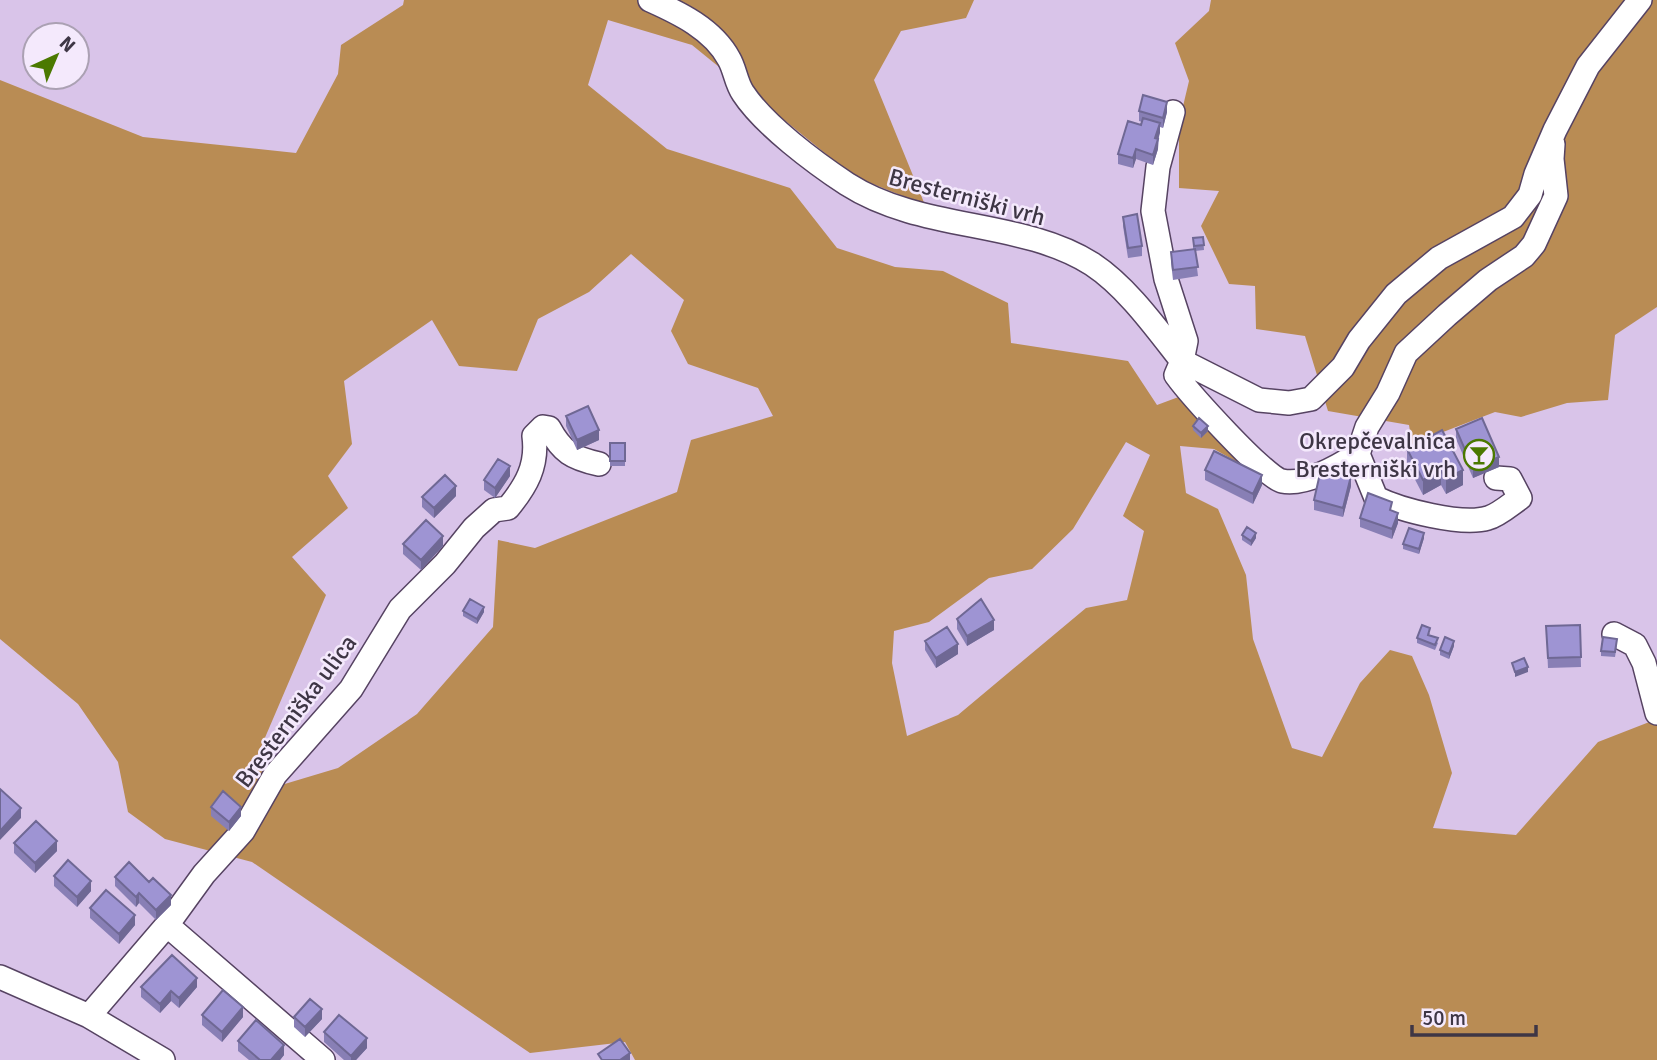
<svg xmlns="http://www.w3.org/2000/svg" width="1657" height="1060" viewBox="0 0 1657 1060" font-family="Signika,sans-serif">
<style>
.forest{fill:#b98c54;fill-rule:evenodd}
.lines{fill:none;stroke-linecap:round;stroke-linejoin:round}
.minor-casing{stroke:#564362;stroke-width:26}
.minor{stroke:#fff;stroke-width:23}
.wall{fill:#887fb5}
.shaded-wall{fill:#6f6894}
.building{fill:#9e94d3;stroke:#6f6894;stroke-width:2}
.labels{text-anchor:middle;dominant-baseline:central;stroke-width:5;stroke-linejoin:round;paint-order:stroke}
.street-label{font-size:24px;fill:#3e3645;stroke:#f4e9fc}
.poi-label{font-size:24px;fill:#3e3645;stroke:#f4e9fc;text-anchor:end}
</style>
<rect width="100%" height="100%" fill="#d9c4e9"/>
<path class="forest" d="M404,0H974L966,18L901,31L874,80L925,205L853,176L692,45L608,20L588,85L667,149L790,188L837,248L895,267L943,271L1008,303L1011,343L1128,361L1157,405L1192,392L1260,475L1214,449L1180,446L1186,493L1218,509L1246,575L1253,639L1292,748L1322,757L1360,683L1390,650L1412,656L1429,695L1452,773L1433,828L1516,835L1598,742L1657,719V1060H635L625,1042L530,1053L252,862L165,839L128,812L118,762L78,704L0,639V80L143,137L296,153L338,74L341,45L403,5ZM631,254L684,300L671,331L688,364L758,388L773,416L691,440L677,492L535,548L498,540L493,627L417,714L338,768L278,786L255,761L326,595L292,557L348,508L328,476L352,444L344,381L432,320L459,366L517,371L538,319L589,292ZM1126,442L1150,455L1123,516L1144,531L1127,600L1086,608L958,715L907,736L892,663L894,631L929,622L989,578L1032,569L1073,529Z
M1211,0H1657V307L1615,335L1608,400L1567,403L1521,417L1495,412L1412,444L1409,425L1328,411L1305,336L1256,329L1255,286L1229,284L1201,226L1219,191L1179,188V123L1189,81L1175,43L1209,11Z"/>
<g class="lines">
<g class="minor-casing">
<path id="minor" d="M650,0C679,13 713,29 729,59C735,69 736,83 743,93C764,125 815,163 847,184C922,232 1021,219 1092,264C1127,287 1156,328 1182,361L1176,375C1189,393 1265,478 1282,481C1305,486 1339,466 1358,454L1376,498C1400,510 1462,526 1488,518C1499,515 1511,504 1520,498L1510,479L1496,478
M1173,112L1158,167L1153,211L1166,279L1186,341L1182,361L1259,400L1289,403L1311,399L1343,367L1359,340L1396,294L1439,258L1513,217L1530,195L1536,174L1555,130L1588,66L1640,0
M1358,454L1367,427L1388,393L1406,353L1447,315L1488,280L1524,256L1534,244L1556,196L1552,159L1553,144
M1614,634L1635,645L1644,663L1657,713
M167,925L323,1060
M0,977L89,1016L163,1060
M89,1016L167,925L204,874L243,831L275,775L351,689L400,609L445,564L474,528L494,510L508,508C526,486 538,466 534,436L543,427L549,428C562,452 572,458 599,464"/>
</g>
<use href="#minor" class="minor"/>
</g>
<path class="wall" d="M1139,111L1167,112L1163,128L1160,127L1158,149L1153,165L1136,159L1133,168L1118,164V154L1141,125L1142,122L1139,121Z
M1123,217L1142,246V256L1128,258L1123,226Z
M1203,237L1204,250L1195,251L1198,276L1173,280L1171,262V252L1193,249V238Z
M566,416L599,440L577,450L566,426Z
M1193,426L1208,431L1201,438L1193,430Z
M1456,429L1499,467L1473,478L1456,439Z
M610,443H625V466H610Z
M1407,449L1463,485L1446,494L1441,485L1423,495L1407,464Z
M1205,470L1262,485L1253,504L1205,480Z
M510,476L495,498L484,490V480Z
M1351,486L1343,517L1314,510V500Z
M456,496L434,518L422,507V497Z
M1392,511L1398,523L1392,539L1360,527V518Z
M1242,535L1256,538L1251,546L1242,540Z
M1424,538L1419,554L1403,549V544Z
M403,544L443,546L421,570L403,554Z
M463,611L484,612L477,624L463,616Z
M957,619L994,630L967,646L957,629Z
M1580,625L1581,667L1548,668L1546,626Z
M1430,633L1429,635L1438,643L1435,650L1417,643V638Z
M925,641L958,654L936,668L925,650Z
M1617,644L1615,657L1601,656V651Z
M1454,646L1449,659L1440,655V650Z
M211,807L241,816L229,831L211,816Z
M14,843L57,851L35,873L14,853Z
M54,876L91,891L77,907L54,886Z
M115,877L149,882L171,905L156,920L139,903L136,907L115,886Z
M90,908L135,925L119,944L90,918Z
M141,987H197L179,1008L171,1001L160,1013L141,997Z
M202,1015L243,1017L222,1042L202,1025Z
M294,1017L322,1019L305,1037L294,1027Z
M324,1032L367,1048L356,1060H344L324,1042Z
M238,1041L284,1055L280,1060H249L238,1051Z"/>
<path class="shaded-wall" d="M1167,102V112L1163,128V118Z
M1160,123V133L1155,148V138Z
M1158,139V149L1153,165V155Z
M1136,149V159L1133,168V158Z
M1208,426V431L1201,438V433Z
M599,430V440L577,450V440Z
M1499,457V467L1473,478V468Z
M510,466V476L495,498V488Z
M1463,470V485L1446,494V479Z
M1441,471V485L1423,495V480Z
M1262,475V485L1253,504V494Z
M1351,476V486L1343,517V508Z
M456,486V496L434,518V508Z
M1398,513V523L1392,539V529Z
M1256,533V538L1251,546V541Z
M1424,533V538L1419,554V549Z
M443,536V546L421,570V560Z
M484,607V612L477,624V619Z
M994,620V630L967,646V636Z
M1454,641V646L1449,659V654Z
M958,644V654L936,668V658Z
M1528,667V672L1515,677V672Z
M241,807V816L229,831V822Z
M21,808V818L0,840V831Z
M57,841V851L35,873V863Z
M91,881V891L77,907V897Z
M139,893V903L136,907V897Z
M171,895V905L156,920V910Z
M135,915V925L119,944V934Z
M197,978V987L179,1008V998Z
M171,991V1001L160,1013V1004Z
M243,1007V1017L222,1042V1032Z
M322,1009V1019L305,1037V1027Z
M367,1038V1048L356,1060H351V1056Z
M284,1045V1055L280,1060H271Z
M630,1053V1060H620Z"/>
<path class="building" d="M1143,95L1167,102L1163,118L1139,111Z
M1143,118L1160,123L1155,138L1158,139L1153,155L1136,149L1133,158L1118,154L1128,121L1141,125Z
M1137,214L1142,246L1128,248L1123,217Z
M1203,237L1204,245L1194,246L1193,238Z
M1195,249L1198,267L1173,270L1171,252Z
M588,406L599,430L577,440L566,416Z
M1199,418L1208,426L1201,433L1193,426Z
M1482,418L1499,457L1473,468L1456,429Z
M1442,430L1463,470L1446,479L1441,471L1423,480L1407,449Z
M610,443H625V461H610Z
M1214,451L1262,475L1253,494L1205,470Z
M498,459L510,466L495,488L484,480Z
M1321,469L1351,476L1343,508L1314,500Z
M445,475L456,486L434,508L422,497Z
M1368,493L1392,502L1390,510L1398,513L1392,529L1360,518Z
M426,520L443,536L421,560L403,544Z
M1247,527L1256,533L1251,541L1242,535Z
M1409,528L1424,533L1419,549L1403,544Z
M470,599L484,607L477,619L463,611Z
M981,599L994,620L967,636L957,619Z
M1422,625L1430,628L1428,635L1438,638L1435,645L1417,638Z
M1580,625L1581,657L1548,658L1546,626Z
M947,627L958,644L936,658L925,641Z
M1445,637L1454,641L1449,654L1440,650Z
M1603,637L1617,639L1615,652L1601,651Z
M1524,658L1528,667L1515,672L1512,663Z
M0,789L21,808L0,831Z
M223,791L241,807L229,822L211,807Z
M36,821L57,841L35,863L14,843Z
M68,860L91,881L77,897L54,876Z
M129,862L149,882L153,878L171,895L156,910L139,893L136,897L115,877Z
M106,890L135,915L119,934L90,908Z
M172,955L197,978L179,998L171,991L160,1004L141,987Z
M223,990L243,1007L222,1032L202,1015Z
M310,999L322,1009L305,1027L294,1017Z
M339,1015L367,1038L351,1056L324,1032Z
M256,1020L284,1045L271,1060H260L238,1041Z
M620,1039L630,1053L620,1060H602L598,1054Z"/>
<defs>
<g id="bar-ring" transform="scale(1.575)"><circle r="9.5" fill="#f4e9fc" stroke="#4b7900" stroke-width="1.5"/><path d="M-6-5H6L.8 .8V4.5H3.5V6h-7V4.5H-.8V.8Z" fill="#4b7900"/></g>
</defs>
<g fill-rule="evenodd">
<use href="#bar-ring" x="1479" y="455"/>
</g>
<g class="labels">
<g class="street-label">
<text transform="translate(967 197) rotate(15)">Bresterniški vrh</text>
<text transform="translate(296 711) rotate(-53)">Bresterniška ulica</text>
</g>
<g class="poi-label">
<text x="1456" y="441">Okrepčevalnica<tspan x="1456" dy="28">Bresterniški vrh</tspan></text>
</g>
</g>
<g transform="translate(56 56) rotate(44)"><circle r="33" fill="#f4e9fc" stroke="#aba1b3" stroke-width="2"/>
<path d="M0-5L12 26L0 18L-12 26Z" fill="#4b7900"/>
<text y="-10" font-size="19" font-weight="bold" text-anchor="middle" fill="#3e3645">N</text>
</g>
<path d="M1412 1025v10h124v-10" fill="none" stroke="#3e3645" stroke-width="3.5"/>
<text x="1422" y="1025" font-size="21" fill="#3e3645" stroke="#f4e9fc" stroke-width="5" paint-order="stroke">50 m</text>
</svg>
